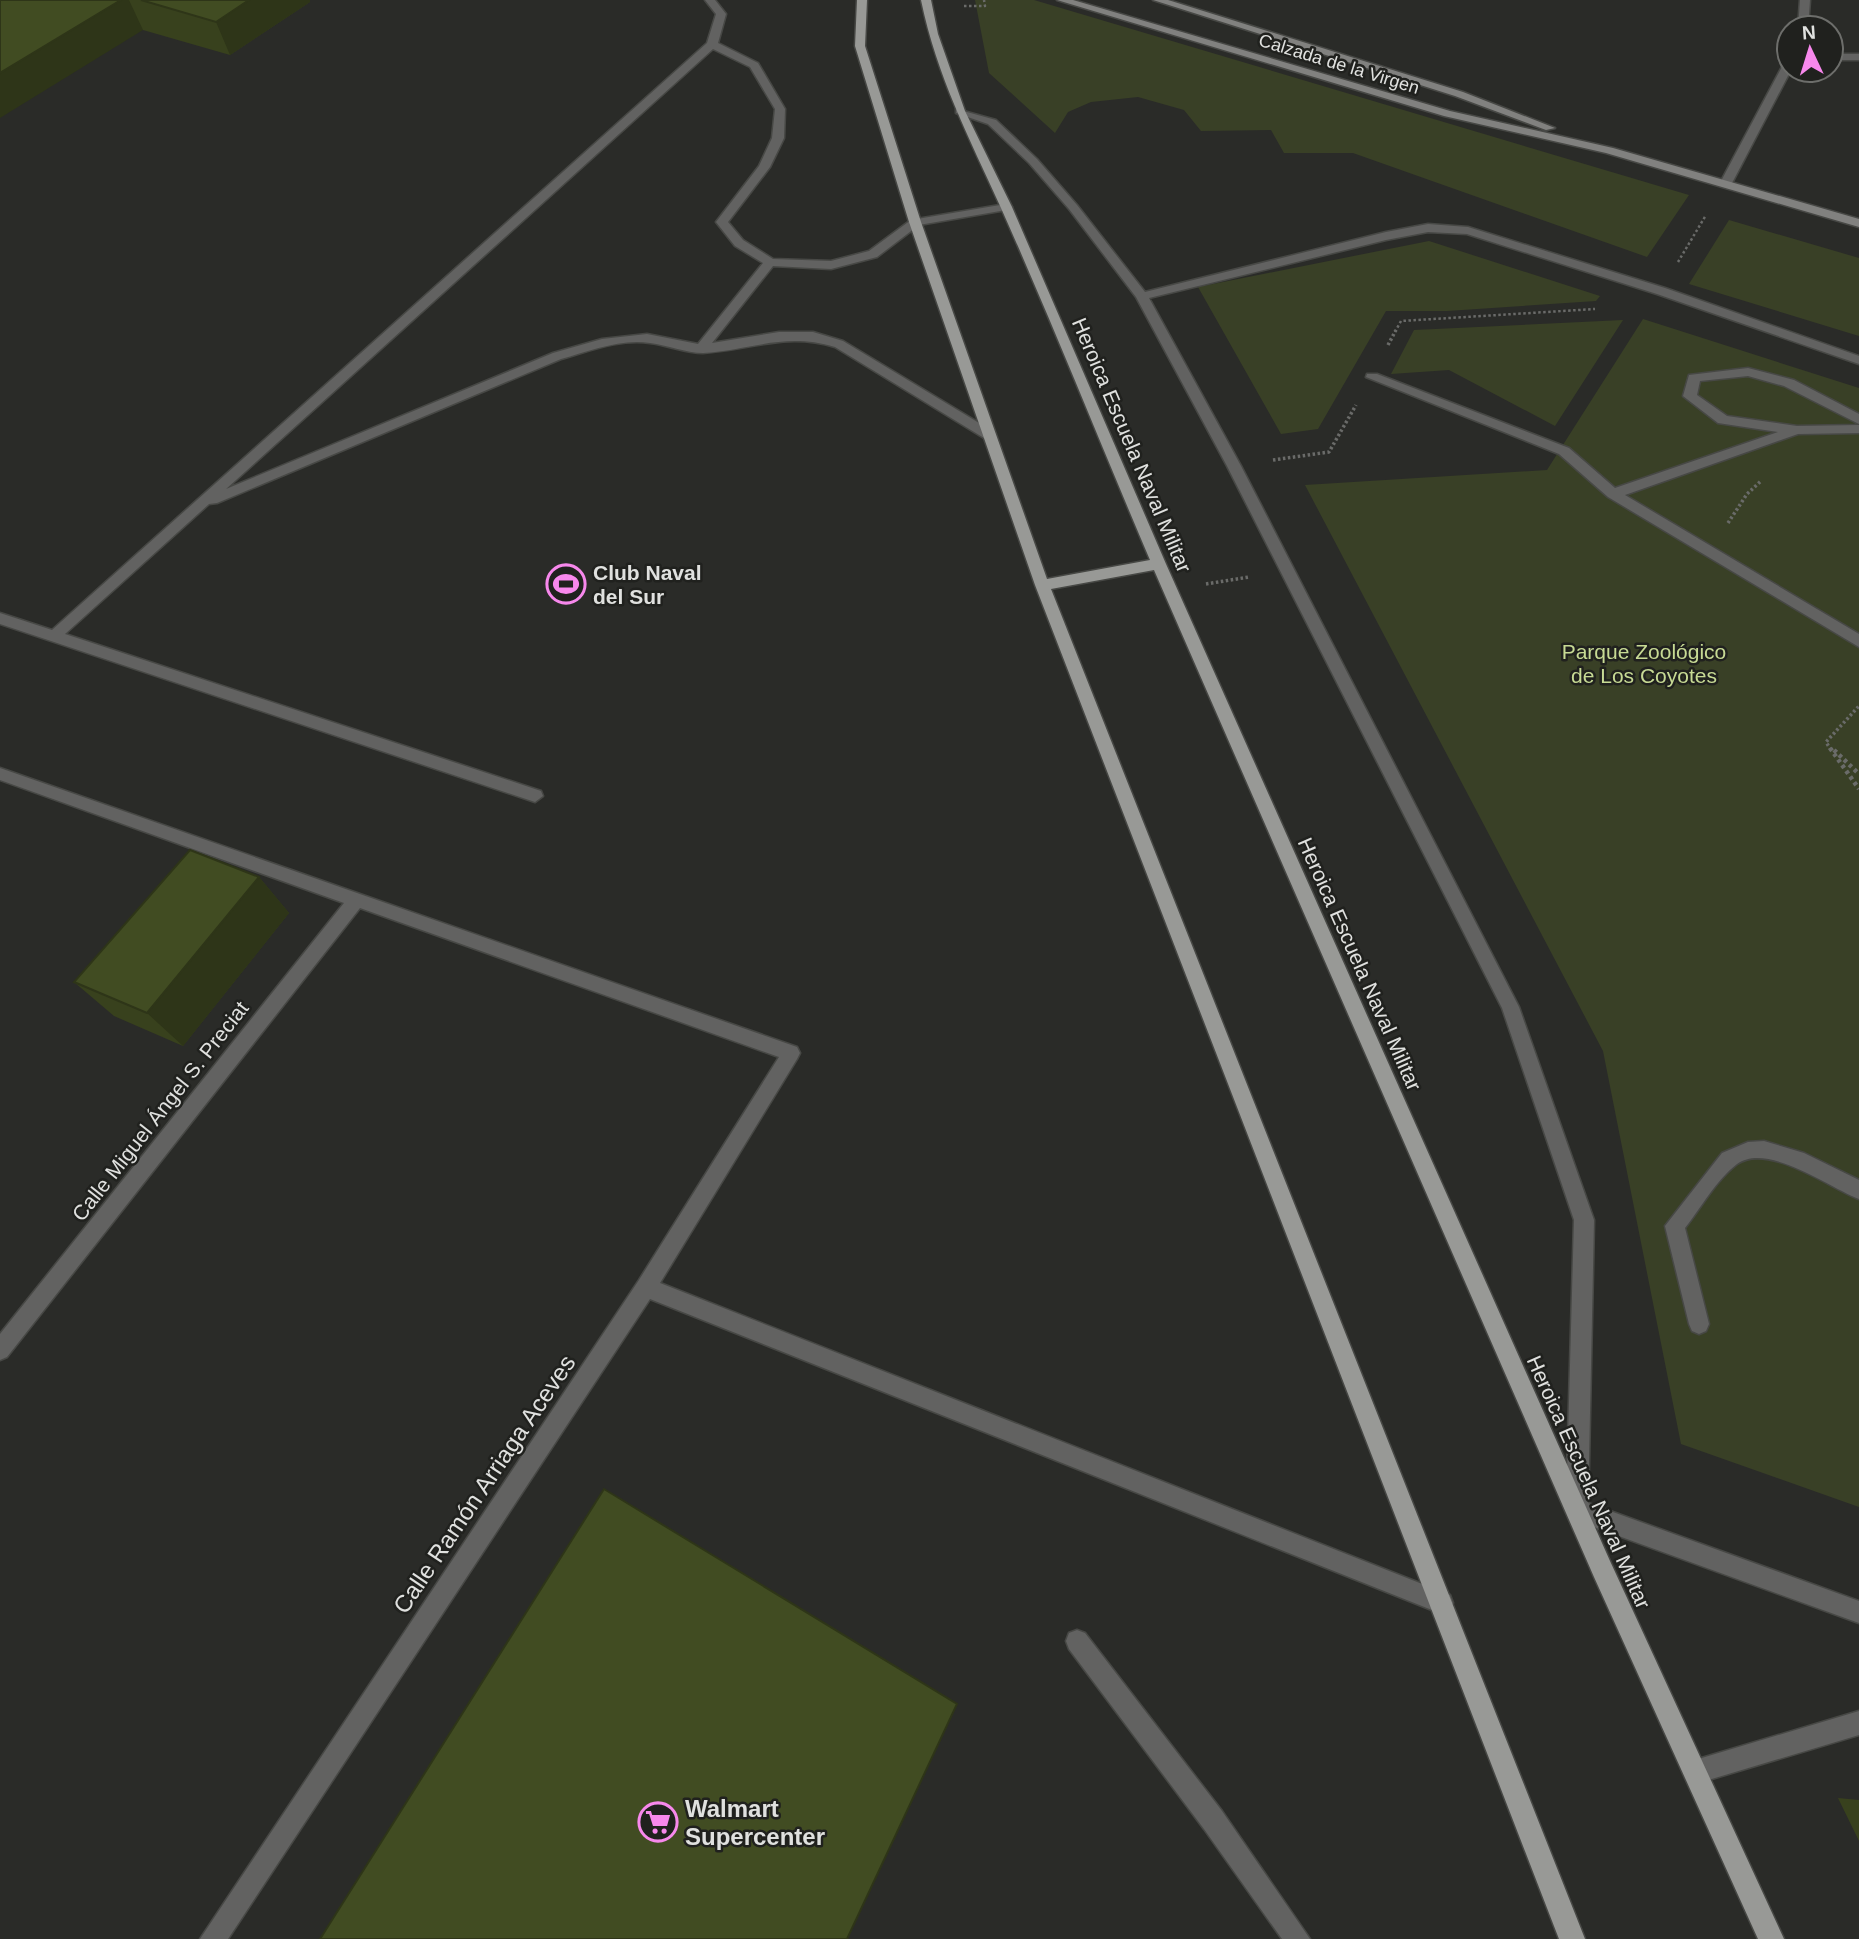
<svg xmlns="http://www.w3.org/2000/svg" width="1859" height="1939" viewBox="0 0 1859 1939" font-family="Helvetica,sans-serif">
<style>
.green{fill:#394026}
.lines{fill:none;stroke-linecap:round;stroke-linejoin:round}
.service-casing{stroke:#474845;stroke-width:3}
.pedestrian-casing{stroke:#474845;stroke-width:3}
.minor-casing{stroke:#474845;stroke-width:3}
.secondary-casing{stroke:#474845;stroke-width:3}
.primary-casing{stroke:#474845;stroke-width:3}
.path-far2{stroke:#6a6b69;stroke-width:2.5;stroke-dasharray:2.5 2.5;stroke-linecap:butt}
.path-far1{stroke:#6a6b69;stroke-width:3.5;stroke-dasharray:2.5 2.5;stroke-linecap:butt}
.path{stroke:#6a6b69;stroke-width:4.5;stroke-dasharray:3.5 3.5;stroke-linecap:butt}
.service{fill:#626261;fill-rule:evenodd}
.pedestrian{fill:#626261;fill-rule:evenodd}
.minor{fill:#626261;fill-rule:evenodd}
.secondary{fill:#81817f;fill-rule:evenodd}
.primary{fill:#989996;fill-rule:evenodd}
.wall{fill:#38411d}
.shaded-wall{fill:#2e3518}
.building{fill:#414c22;stroke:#2e3518;stroke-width:2}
.labels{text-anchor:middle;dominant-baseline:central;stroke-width:5;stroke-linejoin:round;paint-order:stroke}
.far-street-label{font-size:18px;fill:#e0e1df;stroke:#20211e}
.street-label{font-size:21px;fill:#e0e1df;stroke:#20211e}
.poi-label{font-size:21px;font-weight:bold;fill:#e0e1df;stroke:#20211e;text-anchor:start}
.park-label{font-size:21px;fill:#c7da94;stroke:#20211e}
.near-street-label{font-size:24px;fill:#e0e1df;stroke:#20211e}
.near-poi-label{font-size:24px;font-weight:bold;fill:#e0e1df;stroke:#20211e;text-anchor:start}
</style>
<rect width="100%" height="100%" fill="#2a2b28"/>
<path class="green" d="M975,0H1034L1689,195L1647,257L1353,153H1284L1271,130L1201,131L1184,110L1138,97L1091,102L1068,112L1055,133L989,73Z
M1729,220L1859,258V336L1689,284Z
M1429,241L1600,296L1596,301L1447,311H1386L1318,429L1281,434L1198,287Z
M1643,319L1859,388V1507L1681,1444L1603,1051L1305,485L1547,470Z
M1623,320L1555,426L1449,370L1391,374L1414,330Z"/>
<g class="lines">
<g class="service-casing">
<path id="service" d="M705,0H715L726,14L718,43L758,63L785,109L784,138L770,167L728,222L743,240L773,259L831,261L869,251L911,220L1006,204L1012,207L1006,210L919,225L877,257L831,269L773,266L712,343L779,332H813L843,341L994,432V438H984L835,347C785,332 751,350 703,353C686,353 667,345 650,343C622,338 589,351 561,359L217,503L209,504L65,634L541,791L543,796L535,802L0,624V613L52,630L707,43L716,14ZM713,49L750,67L775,109L772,138L759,166L716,222L735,246L763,263L698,344L647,334L602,339L553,353L226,489Z
M1831,54H1859V60H1831Z
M956,109L996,120L1037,159L1077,205L1145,292L1386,232L1428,224L1468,227L1665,288L1859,356V364L1657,294L1467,234L1428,232L1386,240L1149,298L1241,466L1519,1007L1594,1220L1588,1510L1585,1518L1577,1521L1569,1518L1566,1510L1574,1220L1502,1008L1227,466L1136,297L1069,209L1029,163L988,124L956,113Z
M1077,1630L1085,1633L1222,1811L1310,1939H1282L1204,1829L1069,1649L1066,1641L1069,1633Z"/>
</g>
<g class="pedestrian-casing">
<path id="pedestrian" d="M1748,368L1794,380L1859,414V424L1784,386L1748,376L1700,381L1697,395L1727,416L1797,426L1859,425V433L1798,434L1625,495L1859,634V647L1608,497L1559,454L1366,377L1367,374H1377L1569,448L1615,488L1778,432L1718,423L1683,396L1689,375Z
M1764,1141L1804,1153L1859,1180V1199C1830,1188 1768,1142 1737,1164C1716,1180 1701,1208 1685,1228L1709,1324L1706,1331L1699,1334L1692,1331L1689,1324L1665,1226L1722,1153L1748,1142Z"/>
</g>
<g class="minor-casing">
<path id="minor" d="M1800,0H1810L1808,28H1798Z
M1789,60L1791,70L1732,183L1722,185L1720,183L1784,63Z
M0,768L797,1047L800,1053L797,1059L660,1283L1450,1595L1453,1603L1450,1611L1442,1614L650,1299L228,1939H200L639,1280L779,1057L360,908L7,1357L0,1360V1334L344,903L0,780Z
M1577,1499L1859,1601V1623L1569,1518L1566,1510L1569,1502Z
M1859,1711V1735L1695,1784L1687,1780L1683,1772L1687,1764L1695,1760Z"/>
</g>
<g class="secondary-casing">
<path id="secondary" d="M1057,0H1073L1450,111L1613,148L1859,219V227L1606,153L1444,116Z
M1153,0H1168L1463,92L1555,128L1546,130L1455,96Z"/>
</g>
<g class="primary-casing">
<path id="primary" d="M857,0H867L865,46L921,222L1047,579L1150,560C1100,443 1053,324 1001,208C969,137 937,77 921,0H931L938,34L965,111L1012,207L1166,564L1610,1561L1784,1939H1758L1594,1577L1154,570L1051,589L1585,1939H1559L1035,585L909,222L855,46Z"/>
</g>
<path class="path-far2" d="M964,6H985L984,0
M1678,262L1706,215
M1395,332L1401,321L1595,309"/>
<path class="path-far1" d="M1388,345L1396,330
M1273,460L1329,452L1356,405
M1728,523L1747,494L1761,481
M1206,584L1249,577
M1831,750L1826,742L1859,706"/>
<path class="path" d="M1830,748L1859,789
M1834,750L1859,774"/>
<use href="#service" class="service"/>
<use href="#pedestrian" class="pedestrian"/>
<use href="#minor" class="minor"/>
<use href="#secondary" class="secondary"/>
<use href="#primary" class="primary"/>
</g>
<path class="wall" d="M0,0H310V2L230,55L143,30Z
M259,877L289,913L183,1046L114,1016L74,982Z
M1838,1798L1859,1800V1841Z"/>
<path class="shaded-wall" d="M121,0H129L143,30L0,118V73Z
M249,0H310V2L230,55L216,22Z
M259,877L289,913L183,1046L147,1013Z"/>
<path class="building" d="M0,0H121L0,73Z
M141,0H249L216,22Z
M190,850L259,877L147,1013L74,982Z
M604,1489L957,1704L847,1939H320Z"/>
<defs>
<g id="stadium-ring" transform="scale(2.0125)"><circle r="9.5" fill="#20211e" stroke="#f788ec" stroke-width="1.5"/><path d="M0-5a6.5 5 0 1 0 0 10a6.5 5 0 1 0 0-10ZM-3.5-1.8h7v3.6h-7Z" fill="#f788ec"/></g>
<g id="supermarket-ring" transform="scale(2.0125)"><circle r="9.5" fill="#20211e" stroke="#f788ec" stroke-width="1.5"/><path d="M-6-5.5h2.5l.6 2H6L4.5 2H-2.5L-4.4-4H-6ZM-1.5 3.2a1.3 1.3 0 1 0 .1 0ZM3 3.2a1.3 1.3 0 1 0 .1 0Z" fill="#f788ec"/></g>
</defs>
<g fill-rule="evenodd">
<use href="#stadium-ring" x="566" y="584"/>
<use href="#supermarket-ring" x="658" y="1822"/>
</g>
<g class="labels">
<g class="far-street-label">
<text transform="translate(1339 64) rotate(17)">Calzada de la Virgen</text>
</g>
<g class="street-label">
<text transform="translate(1132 445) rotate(67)">Heroica Escuela Naval Militar</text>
<text transform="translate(1360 964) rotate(66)">Heroica Escuela Naval Militar</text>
<text transform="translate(160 1111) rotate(-52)">Calle Miguel Ángel S. Preciat</text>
<text transform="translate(1589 1482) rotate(66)">Heroica Escuela Naval Militar</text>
</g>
<g class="poi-label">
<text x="593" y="572">Club Naval<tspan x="593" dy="24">del Sur</tspan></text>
</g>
<g class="park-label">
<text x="1644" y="651">Parque Zoológico<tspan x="1644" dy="24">de Los Coyotes</tspan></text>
</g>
<g class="near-street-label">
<text transform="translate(484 1484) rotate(-56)">Calle Ramón Arriaga Aceves</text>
</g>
<g class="near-poi-label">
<text x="685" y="1808">Walmart<tspan x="685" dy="28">Supercenter</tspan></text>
</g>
</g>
<g transform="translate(1810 49) rotate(356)"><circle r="33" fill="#20211e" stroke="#6d6e6b" stroke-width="2"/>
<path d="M0-5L12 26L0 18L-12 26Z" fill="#f788ec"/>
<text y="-10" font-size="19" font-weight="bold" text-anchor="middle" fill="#e0e1df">N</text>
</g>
</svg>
